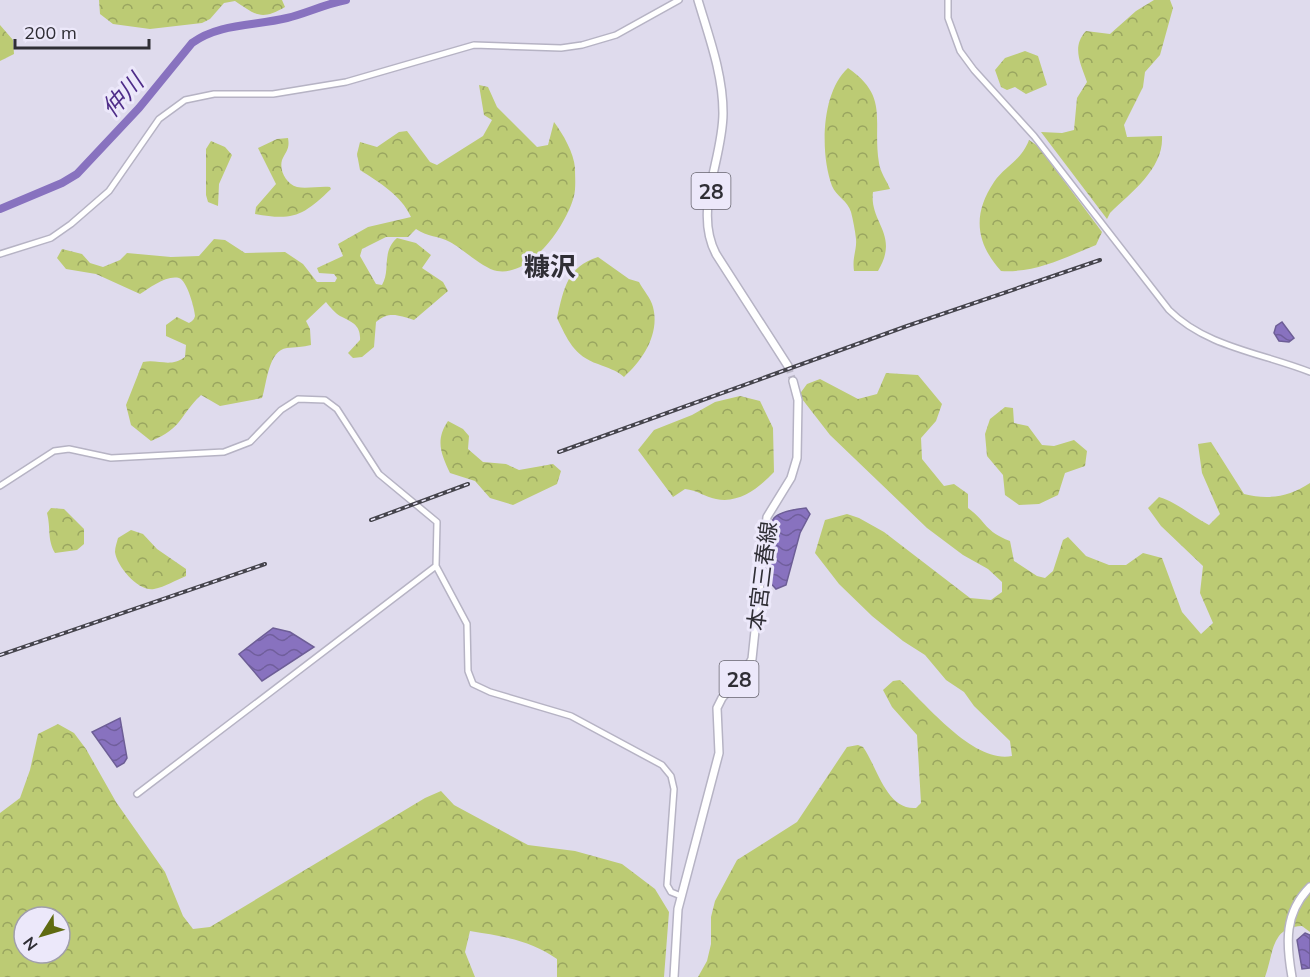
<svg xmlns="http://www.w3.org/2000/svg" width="1310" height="977" viewBox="0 0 1310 977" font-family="Mulish,'Noto Sans JP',sans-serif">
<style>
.forest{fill:url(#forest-crowns);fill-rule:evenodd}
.water{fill:url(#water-waves);stroke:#6d5e96;stroke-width:1.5}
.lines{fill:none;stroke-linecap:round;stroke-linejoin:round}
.river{stroke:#8872bf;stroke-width:8}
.primary-tunnel{stroke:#bcb8c8;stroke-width:7;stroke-dasharray:7 3.5;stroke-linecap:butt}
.tertiary-casing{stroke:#b6b3c4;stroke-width:8}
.primary-casing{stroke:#b6b3c4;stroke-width:10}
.tertiary{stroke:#fff;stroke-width:5}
.primary{stroke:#fff;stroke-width:7}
.rail-casing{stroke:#45444c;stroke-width:4}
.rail{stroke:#ece8fa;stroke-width:1.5;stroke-dasharray:4.5;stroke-linecap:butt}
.labels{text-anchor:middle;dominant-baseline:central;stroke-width:6;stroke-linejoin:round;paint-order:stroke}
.shield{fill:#ece8fa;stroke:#686670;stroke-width:1.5}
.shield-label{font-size:21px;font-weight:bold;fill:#2f2e35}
.street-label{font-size:22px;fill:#2f2e35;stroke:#ece8fa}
.water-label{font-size:24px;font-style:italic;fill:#4f2d89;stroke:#ece8fa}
.quarter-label{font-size:26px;font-weight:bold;fill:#2f2e35;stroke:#ece8fa}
</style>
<defs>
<pattern id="forest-crowns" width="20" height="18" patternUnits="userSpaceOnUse" patternTransform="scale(1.5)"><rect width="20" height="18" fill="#bccb74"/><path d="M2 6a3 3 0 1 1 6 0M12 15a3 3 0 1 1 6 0" fill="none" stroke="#99a560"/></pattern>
<pattern id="water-waves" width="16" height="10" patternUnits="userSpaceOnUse" patternTransform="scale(1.5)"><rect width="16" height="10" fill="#8872bf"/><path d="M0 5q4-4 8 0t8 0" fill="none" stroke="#705e9c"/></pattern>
</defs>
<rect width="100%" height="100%" fill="#dfdbed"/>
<path class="forest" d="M99,0H282L285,7C261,21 256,15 235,1L224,3L210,19L202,23L150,29L113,24L100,14Z
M1154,0H1170L1173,8L1160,55L1145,72L1143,87L1124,125L1127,137L1162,136C1164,168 1132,192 1110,213L1107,219L1041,132L1062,133L1074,130L1077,98L1087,82C1081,64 1071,47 1086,31L1110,34L1136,11Z
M0,25L13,40L14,54L0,61Z
M1025,51L1038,56L1047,85L1026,94L1015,87L1007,90L1001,87L995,70L1005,58Z
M848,68C890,97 872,121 879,163C880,172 887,181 890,189L873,192C869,223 900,234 878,271H854C852,257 857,250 856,239C855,230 853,220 851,212C848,201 836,196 832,186C820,154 821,92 848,68Z
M479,85L488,87L497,107L537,147L548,145L554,122C563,134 574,153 575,168C575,176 576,188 574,196C567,224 531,277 497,271C484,269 463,249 450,242C439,236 427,237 416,229L408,237H386L362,249L360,256L376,284L382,285C391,270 381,252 397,238L416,243L431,255L422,268L443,282L448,291L414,320C398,315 389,311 376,322L374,347L362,357L353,358L348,353L360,340C361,325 352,322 340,316C335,313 330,307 326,302L306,321L310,329L311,345C303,347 295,347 287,348C268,350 267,384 262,398L220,406L201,395C179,416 183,428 151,441L131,425L126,405L143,362C159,359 170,368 185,357L186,345L166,336V325L177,317L189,323C192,321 194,320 195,316C195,310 187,280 179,278C166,275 150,288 140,294L96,274L66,269L57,258L62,249L82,254L90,263L103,267L120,260L127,253L171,257L199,256L214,239L225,240L245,253L285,252L303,264L317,282H335L337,278L334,274L319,273L317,268L343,256L338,244L368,227L411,217C401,195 380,183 360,170L357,154L360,142L377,147L399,132L407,131L430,162L437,165L483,136L492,120L484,115Z
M288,138C290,149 286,151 282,160C279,170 286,184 297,187C306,189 320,186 330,187L331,189C303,216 293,221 255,214L256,207L276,184L258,148L277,139Z
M1029,140L1038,146L1102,232L1096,245C1064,258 1036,273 1001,271C976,243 972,215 994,182C1006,165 1021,161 1029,140Z
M211,141L225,147L232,155L219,184L218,206L208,202L206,195V149Z
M598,257L629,279L639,282C643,290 651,298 653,307C660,334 643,360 624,377C616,370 608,368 598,364C574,356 567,339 557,318C564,288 567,267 598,257Z
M886,373L918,375L942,404L936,421L921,438L922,459L944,486L954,484L968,494V508C988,523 984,531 1010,541L1014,561L1037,576L1045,578L1053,571L1063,540L1068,537L1086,556L1109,565H1126L1143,553L1162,558L1182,612L1201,634L1213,623L1200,593L1203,566L1161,526L1148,508L1159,497C1180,504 1190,515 1209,525L1220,514L1202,473L1198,444L1211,442L1244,494C1268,500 1289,497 1310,483V932L1302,926C1271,927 1274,952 1265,977H698L707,961L711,944V917L715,901L737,860L797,822L847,747L858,745L863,747C878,768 886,810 916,808L921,803L917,735L892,707L883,690L893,681L900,680C926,704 974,764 1012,756L1010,741L974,706L964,692L946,680L925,655L903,641L872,616L839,584L815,553L825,520L847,514L859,518L884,532L970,598L991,600L1002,592V582L988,569L963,555L927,528L830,435L799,395L807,384L820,379L858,399L877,394Z
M740,396L760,401L773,428L774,472C760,487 740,504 716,499C705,497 697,490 685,489L673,497L638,450L654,430L692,415L715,402Z
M1005,407L1013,408L1014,423L1028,426L1042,445L1054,446L1074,440L1087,451L1085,466L1065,473L1058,495L1039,504L1019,505L1005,495L1003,475L987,456L985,434L990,419Z
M448,421L463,429L469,436L468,449L483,462L506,464L519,470L553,464L561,471L557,484L513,505L490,498L475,481L450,473C441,454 435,440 448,421Z
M51,508L64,509L84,529V544L77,550L55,553C47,539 51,529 47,513Z
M131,530L143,534L157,549L186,569V576C176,580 165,587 154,589C139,592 117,567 115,552C115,547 117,542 118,538Z
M58,724L74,733L86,749L116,802L165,872L183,916L193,929L210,927L425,798L441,791L454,805L528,845L575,851L622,864L655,889L669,912L664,977H557V959C531,940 501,936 470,931L465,952L475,977H0V813L20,798L30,770L38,734ZM24,917H60V953H24Z"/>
<path class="water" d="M1282,322L1294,338L1289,342L1279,341L1274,333L1276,326Z
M806,508L810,514L800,533L786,585L776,589L767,579C767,564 765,529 774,518C780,511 797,509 806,508Z
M273,628L290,632L314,647L262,681L239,654Z
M120,718L127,758L124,763L117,767L92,732Z
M1305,933L1310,935V968L1302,969L1297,940Z"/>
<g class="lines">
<path class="river" d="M0,209L62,183L77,174L139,108L192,43C219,23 255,26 287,18C307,13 325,4 346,0"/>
<path class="primary-tunnel" d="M788,366L793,381"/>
<g class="tertiary-casing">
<path id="tertiary" d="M948,0V18L960,51L974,70L1034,136L1169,310C1206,347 1262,353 1310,372
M0,254L51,238L71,224L109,191L159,119L185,100L214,94H273L346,82L474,45L561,48L582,45L616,35L679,0
M0,486L54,451L69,449L111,458L224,452L250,442L281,410L298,399L325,400L337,409L379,474L437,522L436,566L467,624L468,671L473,684L490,692L571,716L662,765L671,776L674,789L667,885L671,892L681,896
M137,794L436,566"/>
</g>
<g class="primary-casing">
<path id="primary" d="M698,0C709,37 723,74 723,113C723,160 693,210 716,254L788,366
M674,977L678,909L719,753L717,708L722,698L744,673L752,659L767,517L791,478L797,458L798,400L793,381
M1292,977C1286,943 1284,913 1310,887"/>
</g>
<use href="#tertiary" class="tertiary"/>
<use href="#primary" class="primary"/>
<g class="rail-casing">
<path id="rail" d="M559,452L907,326L1100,260
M371,520L468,484
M0,655L265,564"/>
</g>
<use href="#rail" class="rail"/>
</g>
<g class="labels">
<g class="shield">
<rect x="691.5" y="173" width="39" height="36" rx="4.5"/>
<rect x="719.5" y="661" width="39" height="36" rx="4.5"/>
</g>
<g class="shield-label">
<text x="711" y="191">28</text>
<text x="739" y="679">28</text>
</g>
<g class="street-label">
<text transform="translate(762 576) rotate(-83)">本宮三春線</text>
</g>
<g class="water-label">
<text transform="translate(122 95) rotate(-48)">仲川</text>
</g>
<g class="quarter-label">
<text x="550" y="266">糠沢</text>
</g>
</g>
<g transform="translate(42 935) rotate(233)"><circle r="28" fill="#ece8fa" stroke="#a09eab" stroke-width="1.5"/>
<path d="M0-4.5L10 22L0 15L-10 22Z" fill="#5f6a11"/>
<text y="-9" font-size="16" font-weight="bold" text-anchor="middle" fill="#2f2e35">N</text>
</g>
<path d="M15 39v9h134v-9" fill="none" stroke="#2f2e35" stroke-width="3"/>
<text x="24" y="39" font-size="18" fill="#2f2e35" stroke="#ece8fa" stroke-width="4.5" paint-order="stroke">200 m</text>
</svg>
